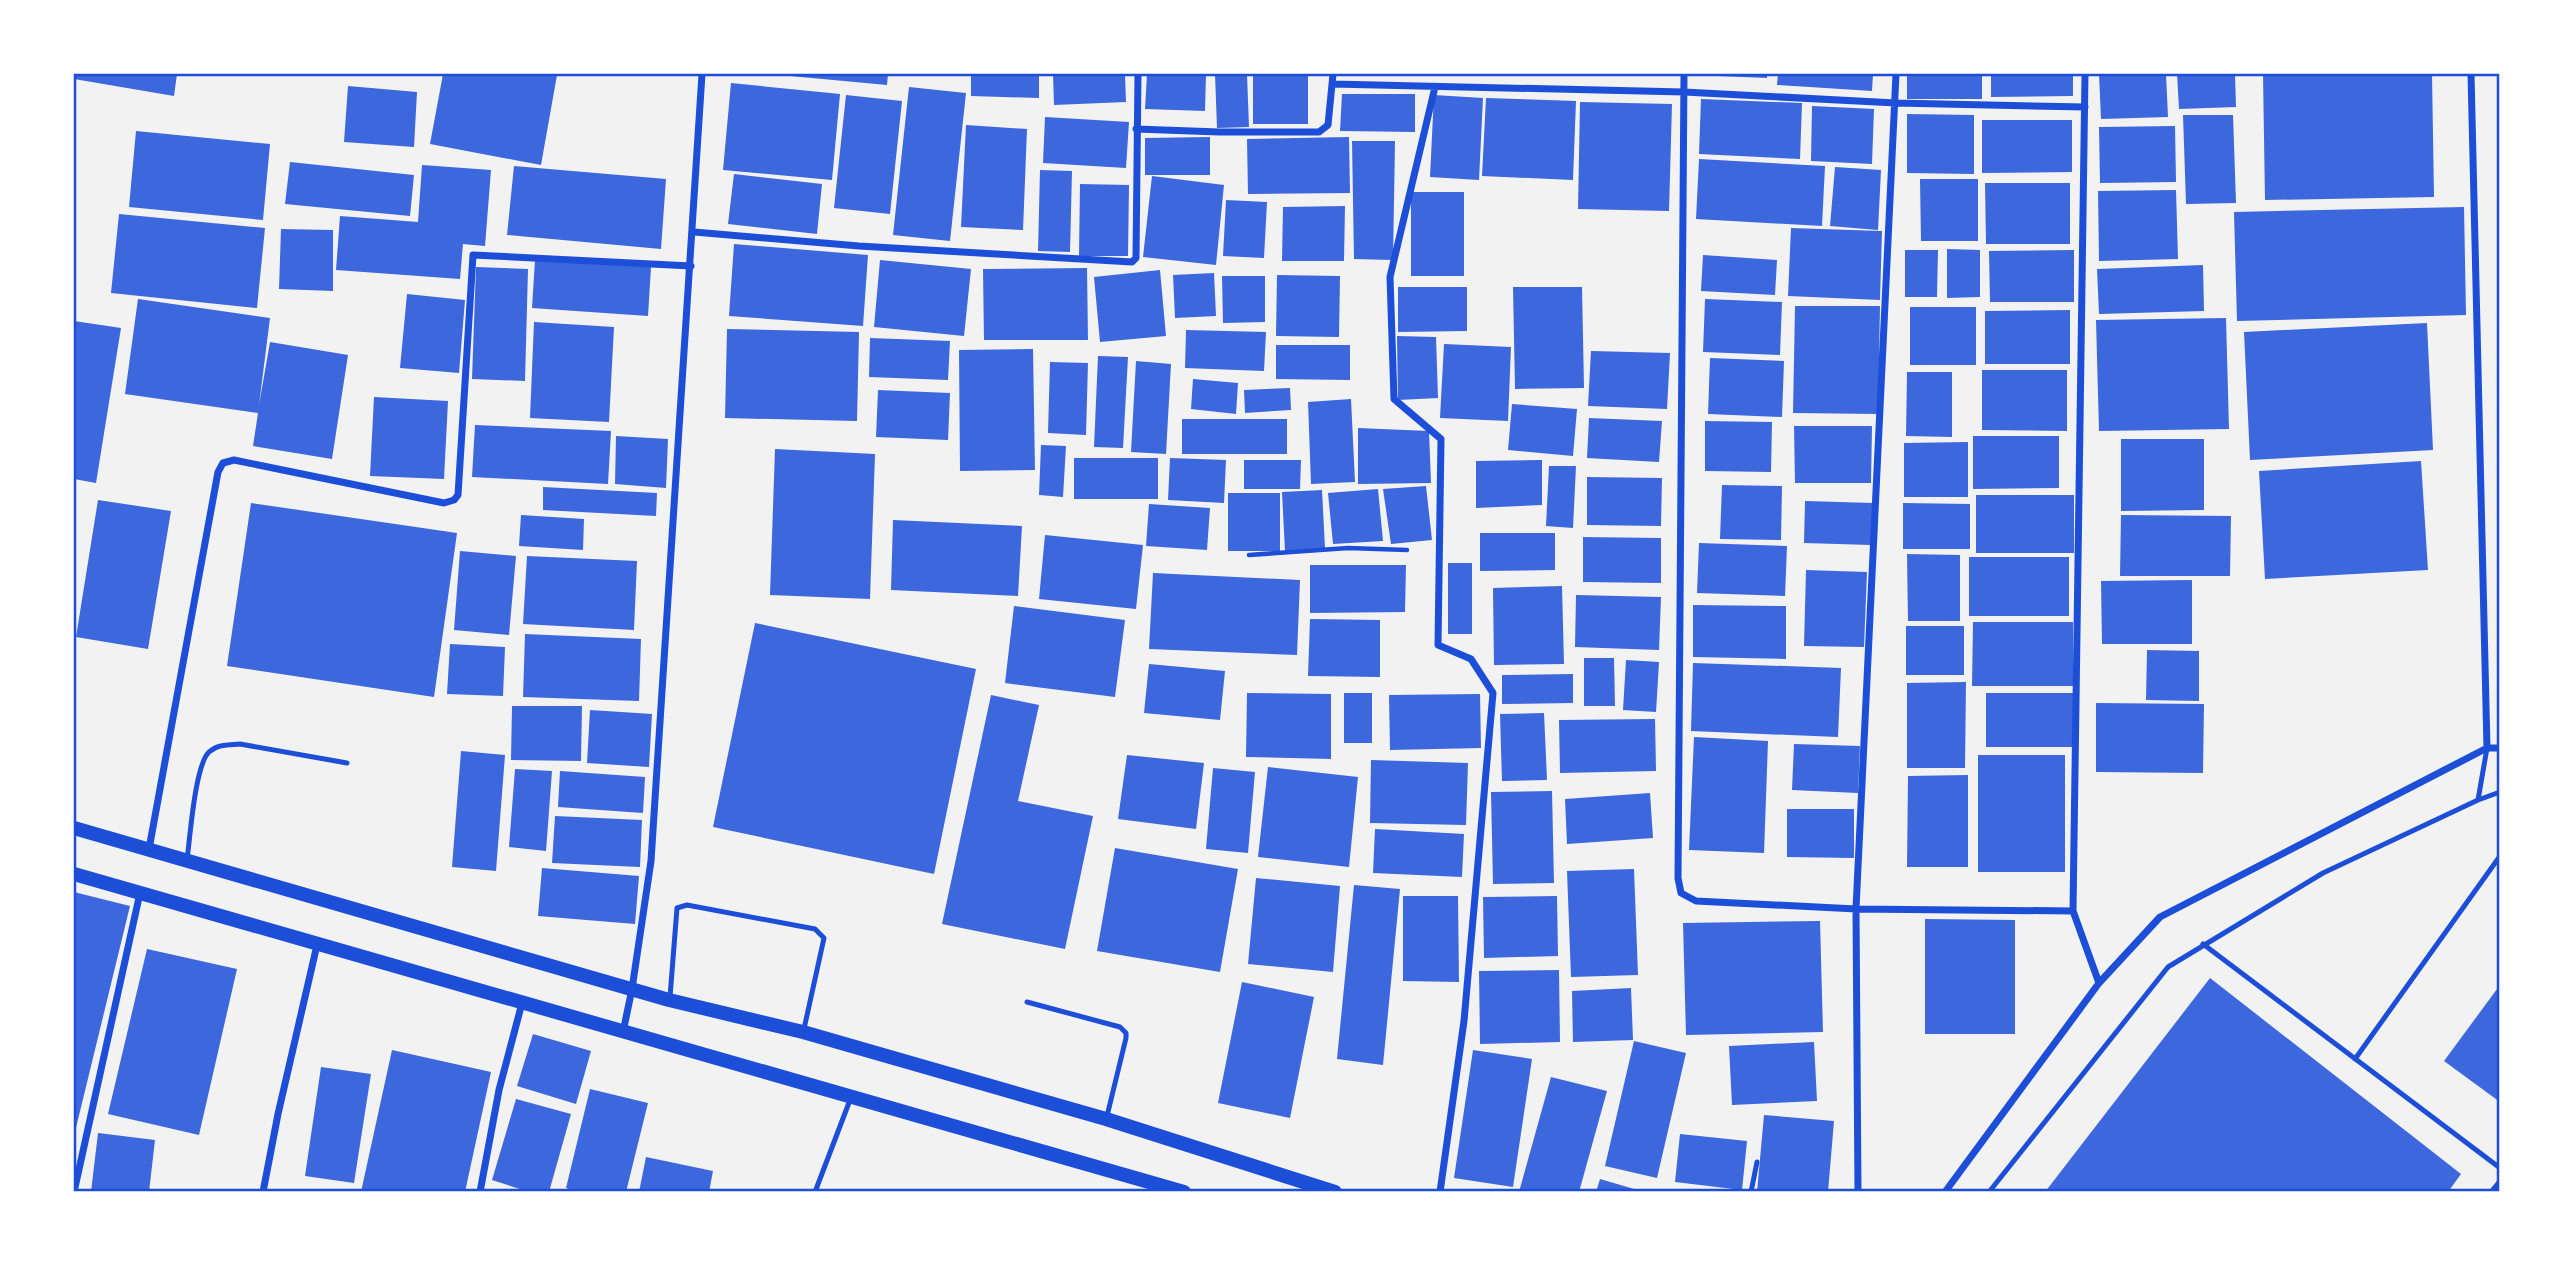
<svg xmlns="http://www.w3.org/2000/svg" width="2573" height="1265" viewBox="0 0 2573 1265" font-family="'PT Sans',sans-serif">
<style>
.building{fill:#3d67dc}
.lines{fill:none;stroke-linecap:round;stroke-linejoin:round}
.path{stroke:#1d4ed8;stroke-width:4.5}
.service{stroke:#1d4ed8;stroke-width:5}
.minor{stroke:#1d4ed8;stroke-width:7}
.secondary{stroke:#1d4ed8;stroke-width:14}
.neatline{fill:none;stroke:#1d4ed8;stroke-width:2.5}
</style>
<rect width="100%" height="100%" fill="#f2f2f2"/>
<path class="building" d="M74,74H177L174,96L74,79Z
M443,74L557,75L541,165L430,144Z
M790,74H888L887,85L790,76Z
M971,74H1039V98L971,96Z
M1053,74H1125L1126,102L1054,105Z
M1147,74H1206L1205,111L1145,109Z
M1215,74H1247L1249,127L1217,128Z
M1253,74H1308V124H1253Z
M1718,74H1767V78L1718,76Z
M1778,74H1873L1872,91L1777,85Z
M1907,74H1982V99H1907Z
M1991,74H2073V96L1991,97Z
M2099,74H2166L2168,117L2101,119Z
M2177,74H2235L2236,107L2179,109Z
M2263,74H2432L2434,197L2265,200Z
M731,83L840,94L832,180L723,170Z
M348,86L417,92L414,147L344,142Z
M909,87L966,93L950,241L893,235Z
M1342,94H1415V132L1340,131Z
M846,95L902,101L890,214L834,208Z
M1434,95L1483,98L1479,180L1430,177Z
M1486,98L1576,101L1573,180L1482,176Z
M1701,99L1802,103L1800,159L1699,154Z
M1580,102L1672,104L1669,211L1578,209Z
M1812,106L1874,109L1872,164L1811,161Z
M1907,114L1974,115V174L1907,173Z
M2183,115H2233L2236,203L2186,204Z
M1045,117L1129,122L1126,168L1043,163Z
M1982,120H2072V172L1982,173Z
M966,125L1027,129L1023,230L961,227Z
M2175,126L2176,182L2100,183L2099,127Z
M136,131L270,144L263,220L129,207Z
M1210,137V175H1145V138Z
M1349,137L1350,193L1248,194L1247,139Z
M1352,141H1395L1393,260L1354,259Z
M1699,159L1825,166L1822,226L1696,219Z
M290,162L414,175L410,216L285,204Z
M422,165L491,170L485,246L463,244L460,279L336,270L340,216L418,222Z
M514,166L666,179L661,249L507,235Z
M1835,167L1881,170L1878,230L1830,226Z
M1040,170L1072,171L1070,252L1038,251Z
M734,174L822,184L817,234L728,224Z
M1152,176L1224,185L1216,265L1143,257Z
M1920,179H1978V241H1921Z
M1985,183H2070V244H1986Z
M1080,184L1129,185L1128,256H1079Z
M2176,190L2178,259L2099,261L2098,191Z
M1411,192H1464V276H1411Z
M1226,200L1267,202L1264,258L1223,256Z
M1345,206L1344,261H1282L1283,207Z
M2464,207L2466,315L2237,321L2234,212Z
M119,214L265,228L257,308L111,293Z
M1791,228L1882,231L1880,300L1788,296Z
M281,229L333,230V291L279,289Z
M734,244L868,255L863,326L729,316Z
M1947,249L1980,250V297L1947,298Z
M1905,250H1938L1937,297H1905Z
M2074,250V302H1990L1989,251Z
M1703,255L1777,260L1775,295L1701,291Z
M535,260L651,267L648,316L532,308Z
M880,260L971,269L964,336L874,327Z
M2203,265L2204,311L2099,314L2097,269Z
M476,267L528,269L525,381L472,379Z
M1087,268L1088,340H984L983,269Z
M1160,270L1166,336L1100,342L1094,277Z
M1214,273L1216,316L1175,318L1173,275Z
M1277,275L1340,276L1339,337L1276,336Z
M1222,276H1265V322L1223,323Z
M1398,287H1467V331L1398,332Z
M1513,287H1582L1584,388L1515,389Z
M407,294L465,300L459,373L400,368Z
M138,299L270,318L259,405L270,342L348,355L332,459L253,446L258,413L125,394Z
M1705,299L1782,302L1780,355L1703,352Z
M1795,306H1880L1878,414L1793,413Z
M1910,307H1976V365H1910Z
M2070,310V364H1985V311Z
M2226,318L2229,429L2099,431L2096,320Z
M74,321L121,328L96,483L74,479Z
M534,322L614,327L609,422L530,418Z
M2427,323L2433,450L2250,460L2244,332Z
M727,329L859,332L857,421L725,418Z
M1186,330L1266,332L1264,371L1185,368Z
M1397,336L1436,337L1438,398L1398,400Z
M870,338L950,341L948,380L869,377Z
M1444,344L1511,347L1508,421L1440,418Z
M1276,345H1350V380L1276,379Z
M1033,349L1035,470L960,471L959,350Z
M1591,351L1670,353L1667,409L1588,406Z
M1098,356L1128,357L1123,448L1094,447Z
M1710,358L1784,361L1782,417L1708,414Z
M1136,361L1171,364L1166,454L1131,452Z
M1050,362L1088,363L1086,435L1048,433Z
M1982,370H2067V431L1982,430Z
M1907,372H1952V437L1906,436Z
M1193,379L1238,383L1236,414L1191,409Z
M1290,388L1291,410L1245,413L1244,390Z
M878,390L950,393L948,440L876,437Z
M374,397L448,401L444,479L370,476Z
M1351,399L1355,482L1311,484L1308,402Z
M1512,404L1577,409L1573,456L1508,450Z
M1589,418L1662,421L1659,462L1587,458Z
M1182,419H1287V454H1182Z
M1705,421L1772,422L1771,472L1705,471Z
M475,425L611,431L608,484L472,477Z
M1794,426H1872L1871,483H1795Z
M1358,428L1429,431L1431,483L1358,484Z
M616,436L668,439L666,488L615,484Z
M1973,436H2059V488L1973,489Z
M2121,439H2204V510L2121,511Z
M1968,442V497H1904V443Z
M1041,445L1066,446L1063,497L1039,495Z
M775,449L875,454L870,599L770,595Z
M1074,458H1158V499H1074Z
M1170,458L1226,460L1224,503L1168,500Z
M1244,460H1301L1300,489H1244Z
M1542,460V505L1476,508V461Z
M2421,461L2428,570L2265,579L2259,471Z
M1549,466H1576L1573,528L1546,526Z
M1587,477L1662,478L1661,526L1587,525Z
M1722,485L1782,486L1781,540L1720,539Z
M1426,486L1432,540L1391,544L1383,489Z
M543,487L657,493L656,516L543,510Z
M1378,489L1383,541L1333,544L1328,493Z
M1322,490L1325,548L1285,551L1282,492Z
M1228,493H1280V551H1228Z
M1976,495H2074V553H1976Z
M98,500L171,511L148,649L76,637Z
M1805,501L1873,503L1871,545L1804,543Z
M251,503L457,533L434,697L227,666Z
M1903,503L1970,504V549H1903Z
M1149,504L1210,508L1207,550L1146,546Z
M521,515L584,519L583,550L519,546Z
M2121,515L2231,516L2230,576H2120Z
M893,520L1022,526L1018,596L891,590Z
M1480,533H1555V570L1480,571Z
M1045,535L1143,545L1136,609L1039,599Z
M1583,537L1661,538V583L1583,582Z
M1699,543L1787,546L1785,596L1697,593Z
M460,551L516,556L509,635L454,630Z
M1907,554L1960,555V621H1908Z
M527,556L637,561L634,630L523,624Z
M1969,557H2069V616H1969Z
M1448,563H1472V634H1448Z
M1310,565H1406L1405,612L1310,613Z
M1806,570L1867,572L1864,647L1804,646Z
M1153,573L1300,580L1297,655L1149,649Z
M2192,580V644H2102L2101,581Z
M1562,586L1564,664L1494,665L1493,588Z
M1576,595L1661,597L1659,650L1575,647Z
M1693,605L1786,606V659L1693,657Z
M1014,606L1125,620L1115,697L1005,683Z
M1310,619L1380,620V677L1308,676Z
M1973,622H2073V686H1972Z
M755,623L976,669L934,874L713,827Z
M1906,626H1964V675H1906Z
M525,634L641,639L639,701L523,697Z
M450,644L505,647L503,696L447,694Z
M2147,650L2199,651V701L2146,700Z
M1584,658H1614L1615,706H1584Z
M1626,660L1659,662L1656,712L1623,710Z
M1693,663L1841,668L1838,737L1691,731Z
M1149,664L1225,671L1220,720L1144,713Z
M1573,674V703L1502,704V675Z
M1966,682L1965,768H1907V683Z
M1247,693L1331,694V759L1246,757Z
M1344,693H1372V743H1344Z
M1986,693H2073V747H1986Z
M1480,694L1481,748L1390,750L1389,695Z
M991,695L1039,705L1018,801L1093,816L1065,949L942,924Z
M2096,703L2204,704L2203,773L2096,772Z
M512,706H582L581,761L511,760Z
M590,710L652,714L649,767L587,763Z
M1544,713L1547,780L1502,781L1500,714Z
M1655,719L1656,771L1560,773L1559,720Z
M1694,737L1768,741L1764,853L1689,850Z
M1794,744L1860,746L1858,793L1792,790Z
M461,751L505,755L496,871L452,867Z
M1127,755L1204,763L1196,829L1118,819Z
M1978,755H2065V872H1978Z
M1371,760L1468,763L1466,825L1370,823Z
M1268,767L1358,777L1349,867L1258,857Z
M1213,768L1255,772L1248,853L1206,849Z
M515,769L552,771L546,851L509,847Z
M560,771L645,777L643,813L558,807Z
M1968,775V867H1907L1908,776Z
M1552,791L1554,883L1493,884L1491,792Z
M1650,793L1653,838L1567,844L1565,799Z
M1787,809H1854V858L1787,857Z
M555,816L642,820L640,867L552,863Z
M1375,829L1464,834L1462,877L1373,873Z
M1115,848L1238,869L1220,972L1097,951Z
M542,868L639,876L635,924L538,916Z
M1634,869L1638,975L1571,977L1567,871Z
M1256,878L1340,886L1333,972L1248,964Z
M1354,885L1400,889L1383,1065L1337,1059Z
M74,892L130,906L74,1136Z
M1403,896H1458L1459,982L1403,981Z
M1557,896L1558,956L1484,958L1483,897Z
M1925,919L2015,920V1034H1925Z
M1820,921L1823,1032L1686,1035L1683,923Z
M147,949L237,969L199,1135L108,1114Z
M1559,970L1560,1042L1480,1044L1479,971Z
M2210,978L2461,1174L2448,1192H2045Z
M1242,982L1314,997L1290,1118L1218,1103Z
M2500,985V1102L2444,1061Z
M1631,988L1633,1040L1573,1042L1572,991Z
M533,1034L591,1051L576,1104L517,1086Z
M1634,1041L1686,1053L1657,1178L1605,1166Z
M1814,1042L1817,1101L1732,1105L1729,1046Z
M392,1050L491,1072L465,1192H361Z
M1473,1050L1532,1059L1513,1187L1454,1178Z
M321,1067L371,1074L354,1183L305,1176Z
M1551,1077L1607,1091L1579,1192H1519Z
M590,1089L648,1103L626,1192H579L566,1188Z
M516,1099L571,1114L549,1192H529L492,1180Z
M1764,1115L1834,1121L1828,1192H1757Z
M98,1133L155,1140L149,1192H91Z
M1680,1134L1747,1141L1742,1190L1675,1182Z
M646,1157L713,1171L709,1192H639Z
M1600,1179L1641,1191V1192H1596Z"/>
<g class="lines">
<path class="path" d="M1249,555L1348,548L1407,550"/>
<path class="service" d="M2478,800L2487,748
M187,860C190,838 195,765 209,752C218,744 229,745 240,744L347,763
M2203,944L2500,1168
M670,997L677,908L687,905L815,929L824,938L804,1029
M1027,1002L1120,1027L1126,1033V1038L1107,1116
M2355,1059L2500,856
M815,1192L850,1100
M1751,1192L1757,1162
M1989,1192L2168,967L2323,873L2478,800L2500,792
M2491,1192L2500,1181"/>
<path class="minor" d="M1684,74L1678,878L1681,893L1696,901L1856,909L2073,911L2099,983
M2471,74L2487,748
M1333,84L1684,92L1896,103L2085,107
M1435,87L1390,277L1394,399L1441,439L1438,645L1471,659L1493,693L1464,1021L1440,1192
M1136,129L1219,132H1319L1328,125L1333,74
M694,232L859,246L1132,262L1136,258L1138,74
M149,849L218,472L223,463L234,460L444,503L454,500L458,495L473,255L691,266
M2073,911L2085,74
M623,1032L632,989L651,861L702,74
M74,1192L140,893
M263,1192L278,1114L317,945
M480,1192L499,1090L522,1003
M1858,1192L1856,909L1896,74
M1945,1192L2099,983L2160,917L2487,748H2500"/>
<path class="secondary" d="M74,828L669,1000L803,1032L1106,1119L1335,1192
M74,874L1184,1192"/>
</g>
<rect width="2573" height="1265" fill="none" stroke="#ffffff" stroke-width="150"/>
<rect x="75" y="75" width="2423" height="1115" class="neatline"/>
</svg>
